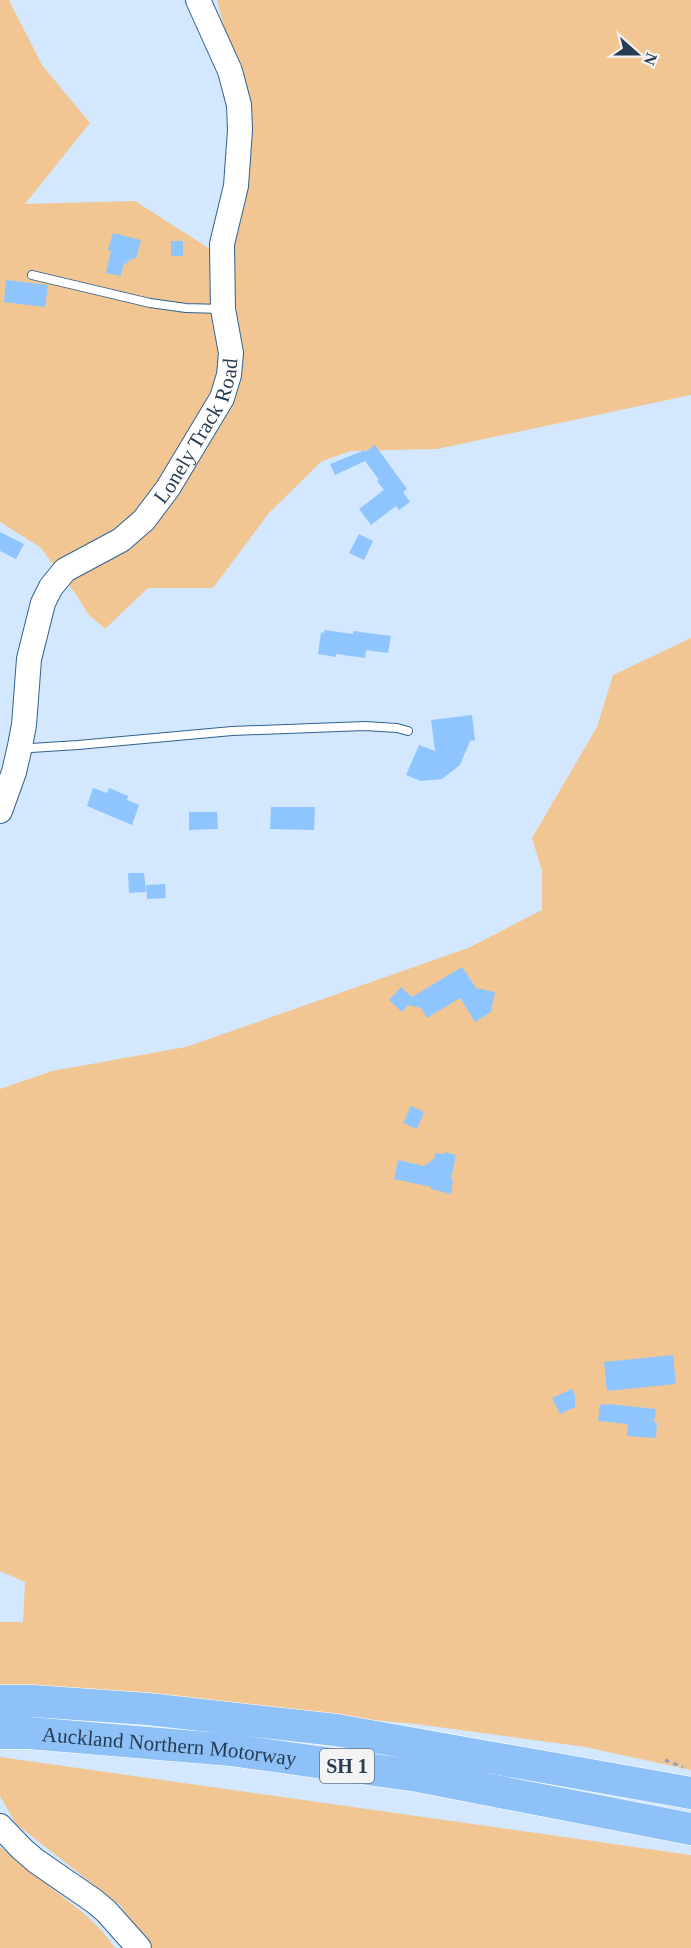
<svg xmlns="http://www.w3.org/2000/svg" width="691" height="1948" viewBox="0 0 691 1948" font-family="'Times New Roman',serif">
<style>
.green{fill:#f2c693}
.building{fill:#8ec5ff}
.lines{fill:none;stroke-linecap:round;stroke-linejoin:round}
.lane-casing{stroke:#316292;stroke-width:10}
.secondary-casing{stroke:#316292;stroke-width:26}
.highway-casing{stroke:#fff;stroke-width:33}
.path{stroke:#8da2b8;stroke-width:3;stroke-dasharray:4.5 4.5;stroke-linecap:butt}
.lane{stroke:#fff;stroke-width:8}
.secondary{stroke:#fff;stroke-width:24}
.highway{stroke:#8dc1f7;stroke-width:32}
.labels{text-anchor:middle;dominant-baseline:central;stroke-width:5;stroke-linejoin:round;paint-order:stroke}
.shield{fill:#f3f3f3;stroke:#647382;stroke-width:1.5}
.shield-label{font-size:20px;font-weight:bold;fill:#273c52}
.street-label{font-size:21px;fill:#273c52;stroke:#f3f3f3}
</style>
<rect width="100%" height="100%" fill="#d3e8fe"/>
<path class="green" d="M0,0H9L42,65L90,123L25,204L135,201L232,263L242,188L226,36L217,0H691V395L437,449L351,451L322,461L269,513L213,588H148L105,629L88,614L75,593L40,547L0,522Z
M691,638V1770L585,1747L416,1724L0,1686V1622H23L25,1582L0,1571V1089L52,1071L186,1047L468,948L542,910V871L532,838L597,727L613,675Z
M0,1757L691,1855V1948H148L121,1906L16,1824L0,1796Z
M0,1847L87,1916L103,1932L115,1948H0Z"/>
<path class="building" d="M113,233L141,240L136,259L132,258L131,261L128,260L127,264L124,263L121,276L106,273L111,251L108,250Z
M171,241H183V256H171Z
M6,280L48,285L45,307L4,302Z
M375,445L407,489L403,492L410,502L399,510L396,506L371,525L359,509L384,490L377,481L379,480L365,461L335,475L330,464L365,450V452Z
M0,532L24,544L16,559L0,551Z
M359,534L373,541L364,560L349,553Z
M324,630L353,634V631L391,636L388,653L366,650L365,658L336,654V657L318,654L321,632L324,633Z
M472,715L475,740L470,741L460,765L442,779L421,781L406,775L419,745L435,751L431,720Z
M93,788L107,793L109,788L128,796L127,800L139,805L132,825L87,806Z
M271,807H315L314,830L270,829Z
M189,812H217L218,829L189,830Z
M128,873H144L146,892L129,893Z
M165,884L166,898L147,899L146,885Z
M462,967L476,988L495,992L491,1012L475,1022L460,998L427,1018L421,1008L408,1005L402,1012L389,1000L401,987L412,997Z
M411,1106L424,1112L417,1129L403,1123Z
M445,1152L456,1155L451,1179L453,1180L451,1194L431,1189V1187L394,1179L398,1160L424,1166L434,1159L435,1153L444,1154Z
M673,1355L676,1384L607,1391L604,1362Z
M572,1389L575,1395V1407L560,1414L552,1398Z
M608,1404L656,1409L654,1422L657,1423L656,1438L627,1436L628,1424L598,1421L600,1405Z"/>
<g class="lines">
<g class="lane-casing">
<path id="lane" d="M32,275L150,303L186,308L222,309
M23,747L31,748L78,745L232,731L365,726L397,728L408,731"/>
</g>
<g class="secondary-casing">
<g id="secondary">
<path id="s1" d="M0,811L14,772L20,746L24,725L29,659L43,603L51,587L65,570L121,540L144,520L168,488L222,398L229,375L231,353L223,309L222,244L236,186L240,130L239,105L230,71L198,0"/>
<path d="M0,1826L22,1849L36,1861L94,1901L106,1911L139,1948"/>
</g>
</g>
<g class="highway-casing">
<g id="highway">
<path d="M0,1701H33L148,1709L336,1730L691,1793"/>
<path id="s2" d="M0,1733H29L231,1750L418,1776L691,1829"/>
</g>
</g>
<path class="path" d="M665,1760L683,1767"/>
<use href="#lane" class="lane"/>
<use href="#secondary" class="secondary"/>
<use href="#highway" class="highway"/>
</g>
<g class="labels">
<rect class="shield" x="320" y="1749" width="54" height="34" rx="4.5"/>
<g class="shield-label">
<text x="347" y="1766">SH 1</text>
</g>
<g class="street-label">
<text stroke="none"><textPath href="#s1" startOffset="452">Lonely Track Road</textPath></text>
<text stroke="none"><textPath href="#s2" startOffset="170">Auckland Northern Motorway</textPath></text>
</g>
</g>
<g transform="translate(637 54) rotate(111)" stroke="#f3f3f3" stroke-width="4.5" paint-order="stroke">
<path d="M0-4.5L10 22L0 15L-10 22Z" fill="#273c52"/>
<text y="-9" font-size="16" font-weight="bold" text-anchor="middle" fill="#273c52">N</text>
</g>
</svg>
